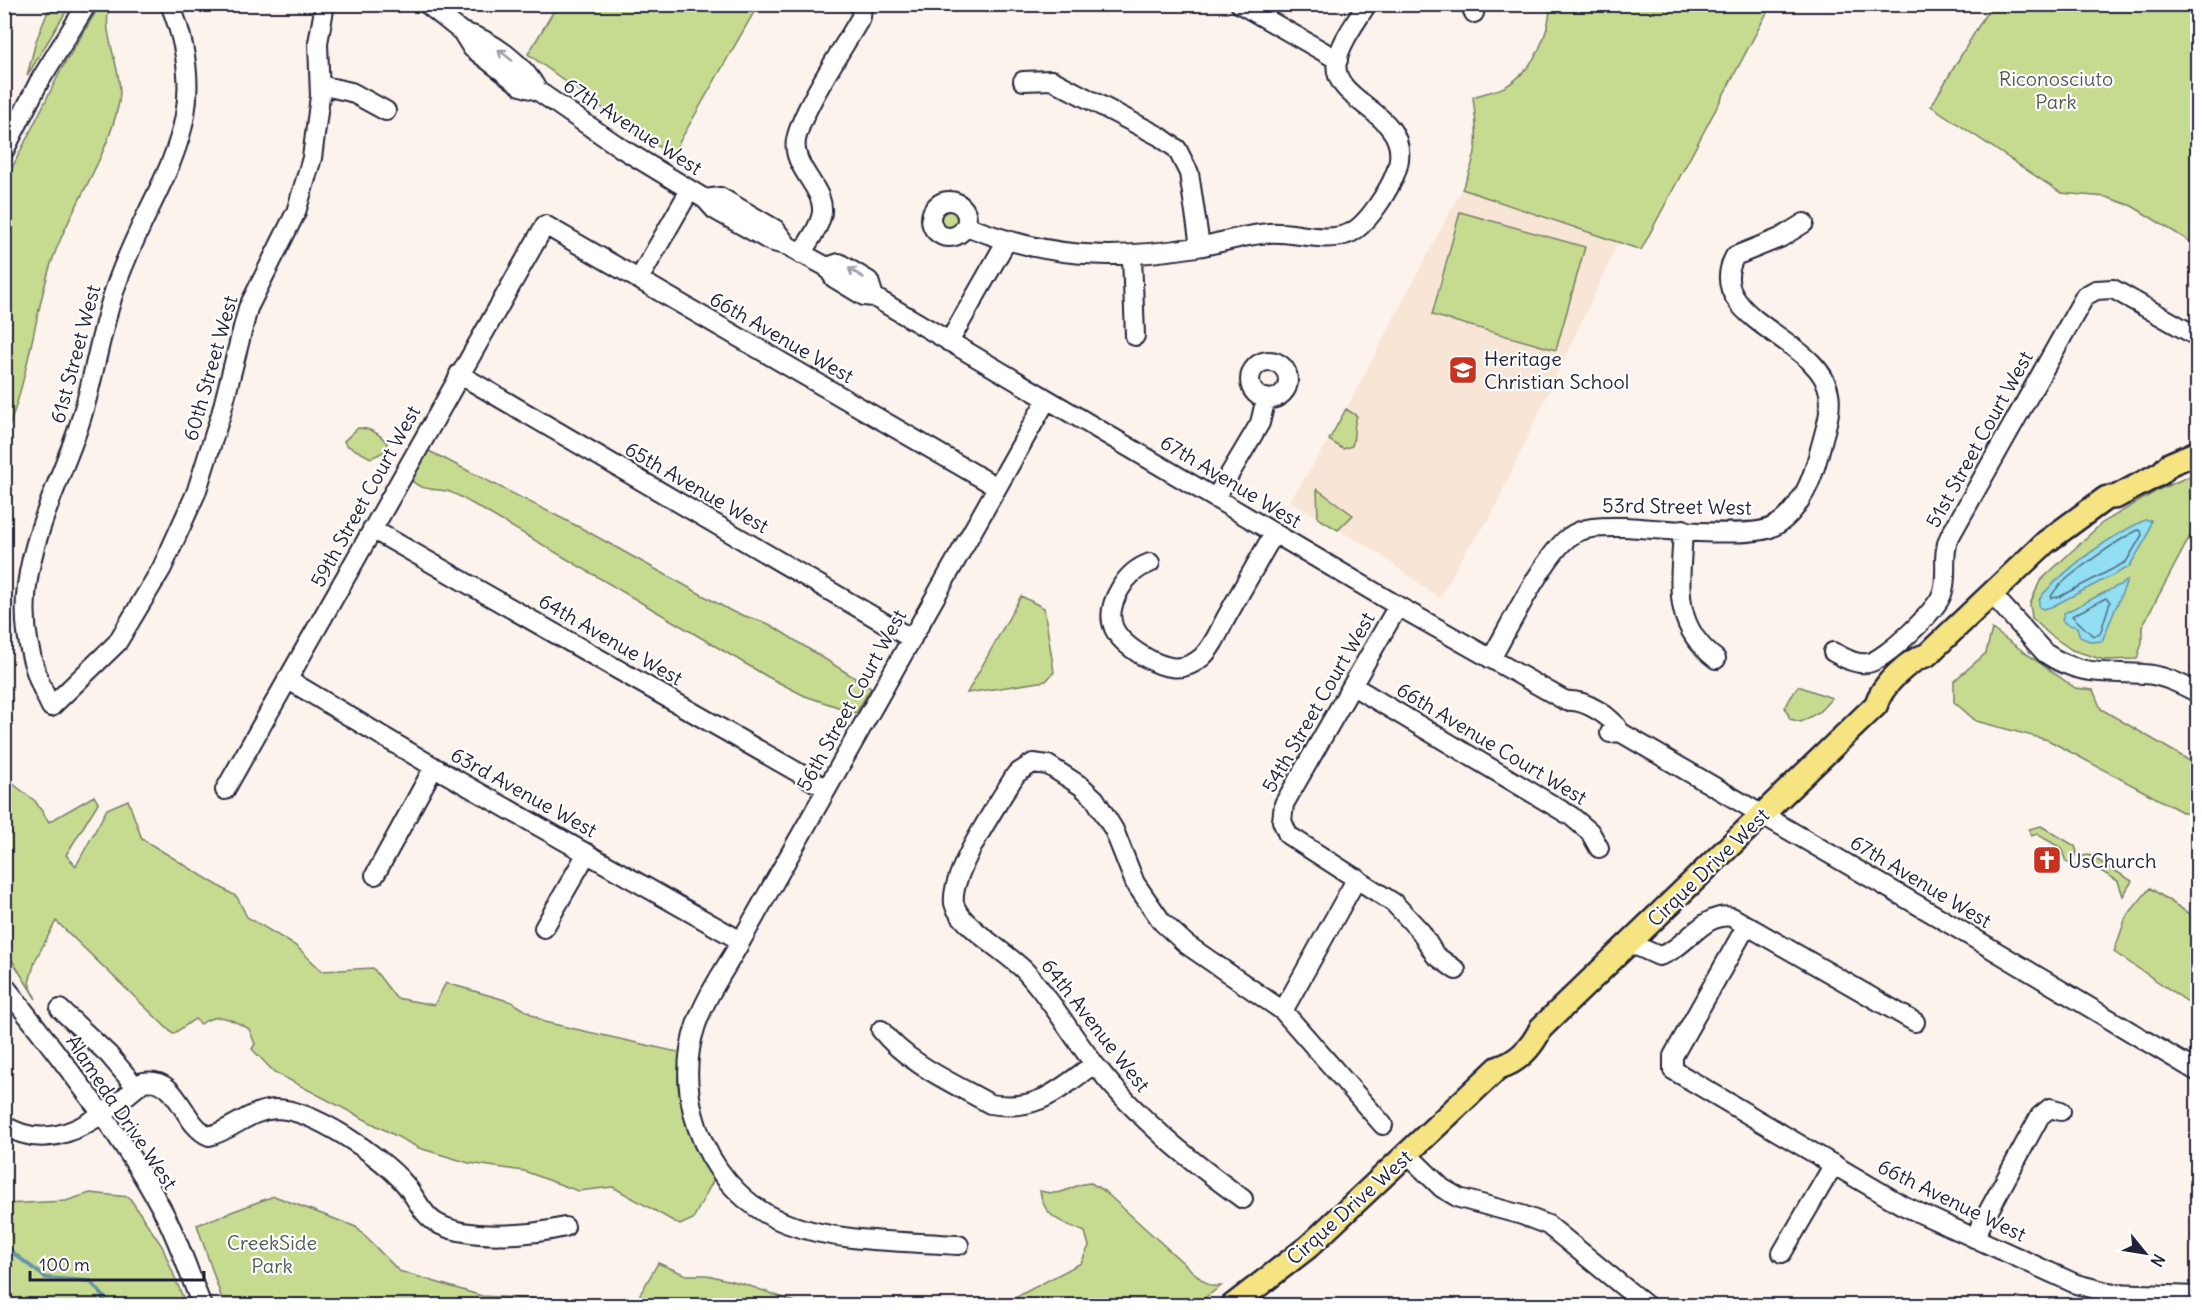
<svg xmlns="http://www.w3.org/2000/svg" width="2202" height="1310" viewBox="0 0 2202 1310" font-family="Delius,sans-serif">
<style>
.built{fill:#f8e5d5}
.green{fill:#c6db90;stroke:#747e66;stroke-width:1.5}
.water{fill:#92def3;stroke:#6593a9;stroke-width:1.5}
.lines{fill:none;stroke-linecap:round;stroke-linejoin:round}
.shore{stroke:#4f6d85;stroke-width:1.5}
.stream{stroke:#6593a9;stroke-width:4}
.minor-casing{stroke:#22223b;stroke-width:22}
.major-casing{stroke:#22223b;stroke-width:27}
.minor{stroke:#fff;stroke-width:18}
.major{stroke:#f6e381;stroke-width:22}
.oneway{stroke:#9c9ca7}
.labels{text-anchor:middle;dominant-baseline:central;stroke-width:4.5;stroke-linejoin:round;paint-order:stroke}
.park-label{font-size:20px;fill:#535a54;stroke:#fff}
.street-label{font-size:20px;fill:#22223b;stroke:#fff}
.poi-label{font-size:20px;fill:#22223b;stroke:#fff;text-anchor:start}
</style>
<rect width="100%" height="100%" fill="#fcf3ec"/>
<filter id="ink" filterUnits="userSpaceOnUse"><feTurbulence type="fractalNoise" baseFrequency=".0167" numOctaves="2"/><feDisplacementMap in="SourceGraphic" scale="12" xChannelSelector="R" yChannelSelector="G"/><feConvolveMatrix kernelMatrix="1 2 1 2 8 2 1 2 1" color-interpolation-filters="sRGB"/></filter>
<g filter="url(#ink)">
<path class="built" d="M1462,189L1618,243L1489,520L1466,551L1439,598L1375,551L1290,501L1333,434Z"/>
<path class="green" d="M51,4L70,5L27,76L36,41Z
M558,4H758V5L672,155L638,134L528,54Z
M100,5H111C98,30 125,71 119,102C107,162 67,211 49,270C33,325 27,383 5,437V182L62,68Z
M1550,5H1771L1641,250L1462,189C1480,152 1478,136 1473,97C1483,93 1499,91 1508,85C1534,69 1550,33 1550,5Z
M1991,5H2197V246L2132,206L2106,197L2061,193L1931,106Z
M938 220a12 12 0 1 1 24 0a12 12 0 1 1-24 0Z
M1460,212L1585,247L1556,350L1432,315Z
M1346,409L1357,416C1352,428 1356,434 1352,446L1343,449L1329,440Z
M358,428C370,428 380,434 387,443L386,451L371,458L346,445L344,441Z
M427,450L581,528L733,612L769,624L871,688L856,713L805,696L768,677L473,504C465,500 456,493 446,491C432,488 421,491 410,479Z
M2197,473V523L2142,627V643L2137,659L2104,660L2072,650L2049,634L2032,618L2030,604L2040,581L2102,523L2158,490Z
M1317,489L1353,515L1338,530L1318,518Z
M1021,596L1044,608L1054,672L1046,681L967,693Z
M1992,629L2075,688L2093,690L2101,709L2197,765V814L2184,813L2048,740L1976,721L1954,702V681L1986,653Z
M1798,686L1832,698L1819,712L1801,722L1790,719L1785,707Z
M4,777L35,801L49,822L94,796L98,803L66,855L76,866L107,809L128,800L142,839L237,897L247,917L296,946L322,971L373,968L396,998L434,1005L446,983L512,1002L544,1022L682,1053C681,1062 678,1072 678,1081C678,1115 699,1150 714,1179L693,1219L680,1225L613,1187L578,1191L524,1171L469,1163L419,1148L274,1072L252,1049L255,1044L249,1029C231,1019 218,1011 201,1024L195,1019L173,1034L56,921L35,961L29,983L36,999L5,949Z
M2041,826L2075,846L2077,852L2070,864L2066,862L2061,848L2037,834L2031,836L2029,829Z
M2089,855L2132,881L2123,896L2118,881L2092,866L2079,870L2075,867L2083,856Z
M2150,888L2197,919V1008L2114,952L2126,917Z
M1091,1183L1103,1190L1201,1279L1211,1286H1221L1203,1299L1188,1305H1001L1081,1263L1089,1246L1085,1232C1062,1222 1044,1219 1040,1191C1067,1198 1068,1184 1091,1183Z
M90,1193L129,1197L162,1246L186,1305H5V1204L66,1201Z
M274,1196L356,1227L399,1271L482,1296L570,1301L577,1305H224L197,1225Z
M658,1263L686,1275H707L744,1284L804,1305H634Z"/>
<path class="water" d="M2145,520H2151L2147,537L2129,567L2051,607L2043,609L2039,607V600L2043,594C2072,564 2107,538 2145,520Z
M2127,581L2102,641L2092,642L2080,637L2077,627L2066,624L2062,620L2064,613Z"/>
<g class="lines">
<path class="shore" d="M2138,530L2141,531L2142,535L2126,562L2059,597L2051,598C2053,583 2122,538 2138,530Z
M2106,598L2110,602L2100,634L2093,636L2072,616Z"/>
<path class="stream" d="M4,1246L46,1278L90,1281L104,1297L105,1306"/>
<g class="minor-casing">
<path id="minor" d="M170,4C219,125 154,178 117,283C98,336 93,392 72,445C35,541 0,609 51,707L117,643L162,568L196,493L221,414L248,308L296,212L312,158L320,96L318,43L325,4
M427,4L462,32L472,48L521,86L538,91L621,148L705,199L715,210L770,241L788,246L827,267L834,278L864,296L874,297L1398,606L1566,701C1584,699 1612,716 1620,732
M1240,4L1338,60
M1470,4L1474,13
M462,32C491,39 524,64 538,91
M1023,81L1052,80L1159,136L1177,149L1189,173L1200,246
M320,85L351,92L386,111
M4,151L39,82L87,4
M705,199L720,197L775,229L788,246
M931 219a18 18 0 1 1 36 0a18 18 0 1 1-36 0Z
M966,226C1048,258 1111,261 1197,247C1221,243 1244,235 1269,233C1295,231 1325,244 1350,233C1369,224 1397,180 1399,159C1405,111 1329,101 1337,61C1341,41 1357,21 1367,4
M801,254C808,242 818,230 821,217C829,190 791,169 796,140C802,109 844,47 861,17L862,4
M1132,256L1135,336
M827,267L839,263L869,281L874,297
M639,279L690,190
M949,342L1006,242
M1250 380a19 19 0 1 1 38 0a19 19 0 1 1-38 0Z
M459,374L912,639
M1216,497L1260,423L1266,398
M372,529L827,789
M1683,529C1681,582 1670,624 1716,659
M1150,563C1136,568 1127,576 1120,589C1101,621 1115,639 1143,656C1163,668 1183,674 1202,657C1213,647 1219,631 1226,618C1242,590 1258,561 1274,533
M1991,593L2045,653C2081,677 2105,671 2144,674C2163,675 2181,684 2198,693
M1398,606L1284,804L1282,821L1288,835L1394,903L1421,932L1435,955L1456,970
M1833,652C1843,657 1855,665 1868,663C1885,660 1937,610 1942,594C1949,576 1941,556 1949,538L2085,296L2096,290L2113,289L2198,337
M1491,659C1508,629 1544,556 1569,537C1586,525 1606,527 1626,527C1656,529 1746,538 1770,528C1785,522 1794,511 1802,497C1812,481 1817,461 1822,442C1826,427 1832,409 1829,393C1820,338 1701,319 1735,256L1780,238L1804,223
M287,679L434,767L741,941
M1353,686L1571,816L1590,832L1599,848
M1610,733L1620,732L1940,918L2198,1072
M225,790L545,225L997,487
M375,875L434,767
M1747,925L1673,1056V1070L1902,1205L2076,1284L2111,1293L2198,1296
M544,928L587,853
M1630,943L1659,956C1686,949 1704,911 1732,917L1915,1022
M4,985C61,1060 126,1138 168,1221C181,1248 191,1278 202,1306
M60,1009L109,1055L136,1087
M1283,1011L1357,878
M881,1030C908,1064 953,1083 990,1104C1038,1112 1058,1090 1094,1064
M4,1125C55,1158 104,1114 143,1082C180,1076 181,1124 209,1136C233,1130 249,1110 276,1109C312,1109 381,1156 404,1183C415,1195 421,1213 435,1222C465,1241 532,1235 565,1227
M1407,1154L1442,1188L1459,1198L1522,1215L1548,1225L1647,1306
M1243,1199C1188,1159 1138,1119 1096,1066C1071,1035 1052,1000 1025,971C1009,954 958,924 954,903C950,873 999,802 1016,774L1033,763L1048,765L1081,786L1095,799L1114,830L1135,883L1162,922L1186,944L1283,1011L1383,1125
M1974,1238L2040,1116L2050,1108L2061,1111
M959,1245C903,1241 841,1243 788,1224C711,1196 670,1101 696,1025C706,996 726,968 741,941L1047,399
M1782,1253L1834,1164"/>
</g>
<g class="major-casing">
<path id="major" d="M1232,1306L1308,1247L1498,1068C1518,1062 1532,1047 1541,1028L1876,705C1882,685 1908,660 1927,655L2046,542L2106,498L2116,497L2161,473L2170,464L2198,452"/>
</g>
<use href="#minor" class="minor"/>
<use href="#major" class="major"/>
</g>
<defs><path id="oneway-shaft" d="M-6 0H5M1.5-3L5.5 0L1.5 3" fill="none" stroke-width="1.6" stroke-linecap="round" stroke-linejoin="round" transform="scale(1.5)"/></defs>
<g class="oneway">
<use href="#oneway-shaft" transform="translate(505 55) rotate(-142)"/>
<use href="#oneway-shaft" transform="translate(856 273) rotate(-149)"/>
</g>
</g>
<defs>
<g id="school-square" transform="scale(1.5)"><rect x="-9" y="-9" width="18" height="18" rx="4" fill="#c8321e" stroke="#fff"/><path d="M0-5L7-2L0 1L-7-2ZM-4 1L0 2.5L4 1V4Q0 6-4 4Z" fill="#fff"/></g>
<g id="church-square" transform="scale(1.5)"><rect x="-9" y="-9" width="18" height="18" rx="4" fill="#c8321e" stroke="#fff"/><path d="M-1.2-6h2.4v3.5h3.3v2.4h-3.3V6h-2.4V-.1h-3.3v-2.4h3.3Z" fill="#fff"/></g>
</defs>
<g fill-rule="evenodd">
<use href="#school-square" x="1463" y="370"/>
<use href="#church-square" x="2047" y="860"/>
</g>
<g class="labels">
<g class="park-label">
<text x="2056" y="78">Riconosciuto<tspan x="2056" dy="23">Park</tspan></text>
<text x="272" y="1242">CreekSide<tspan x="272" dy="23">Park</tspan></text>
</g>
<g class="street-label">
<text transform="translate(633 126) rotate(33)">67th Avenue West</text>
<text transform="translate(782 337) rotate(30)">66th Avenue West</text>
<text transform="translate(75 354) rotate(-75)">61st Street West</text>
<text transform="translate(210 368) rotate(-74)">60th Street West</text>
<text transform="translate(1979 439) rotate(-61)">51st Street Court West</text>
<text transform="translate(1231 481) rotate(31)">67th Avenue West</text>
<text transform="translate(697 487) rotate(30)">65th Avenue West</text>
<text transform="translate(365 496) rotate(-61)">59th Street Court West</text>
<text transform="translate(1677 506) rotate(1)">53rd Street West</text>
<text transform="translate(611 639) rotate(30)">64th Avenue West</text>
<text transform="translate(851 700) rotate(-61)">56th Street Court West</text>
<text transform="translate(1318 702) rotate(-60)">54th Street Court West</text>
<text transform="translate(1492 743) rotate(31)">66th Avenue Court West</text>
<text transform="translate(524 792) rotate(29)">63rd Avenue West</text>
<text transform="translate(1708 867) rotate(-44)">Cirque Drive West</text>
<text transform="translate(1921 881) rotate(31)">67th Avenue West</text>
<text transform="translate(1096 1025) rotate(52)">64th Avenue West</text>
<text transform="translate(122 1112) rotate(56)">Alameda Drive West</text>
<text transform="translate(1952 1200) rotate(26)">66th Avenue West</text>
<text transform="translate(1349 1207) rotate(-42)">Cirque Drive West</text>
</g>
<g class="poi-label">
<text x="1484" y="358">Heritage<tspan x="1484" dy="23">Christian School</tspan></text>
<text x="2068" y="860">UsChurch</text>
</g>
</g>
<rect width="2202" height="1310" fill="none" stroke="#fff" stroke-width="24"/>
<rect x="12" y="12" width="2178" height="1286" fill="none" stroke="#22223b" stroke-width="2" filter="url(#ink)"/>
<g transform="translate(2145 1253) rotate(120)" stroke="#ffffff" stroke-width="4.5" paint-order="stroke">
<path d="M0-4.5L10 22L0 15L-10 22Z" fill="#22223b"/>
<text y="-9" font-size="16" font-weight="bold" text-anchor="middle" fill="#22223b">N</text>
</g>
<path d="M30 1271v9h174v-9" fill="none" stroke="#22223b" stroke-width="3"/>
<text x="39" y="1271" font-size="18" fill="#22223b" stroke="#ffffff" stroke-width="4.5" paint-order="stroke">100 m</text>
</svg>
